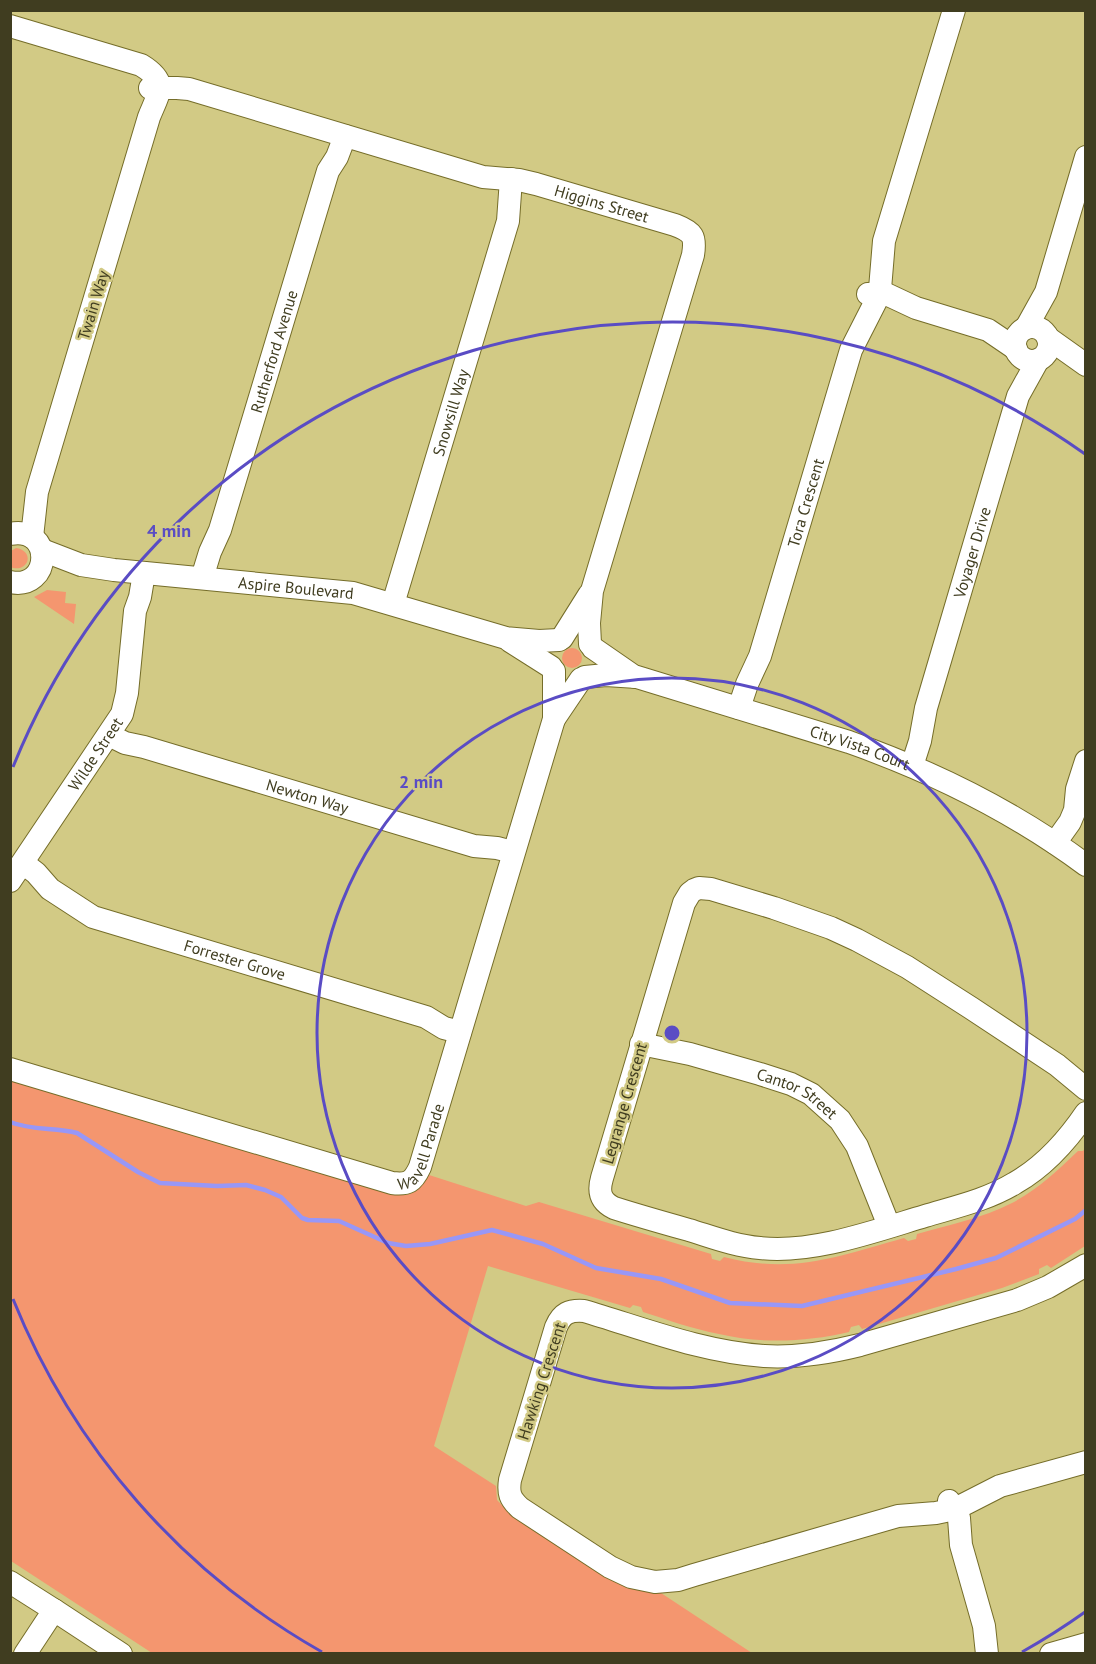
<svg xmlns="http://www.w3.org/2000/svg" width="1096" height="1664" viewBox="0 0 1096 1664" font-family="'PT Sans',sans-serif">
<style>
.green{fill:#f4966f}
.lines{fill:none;stroke-linecap:round;stroke-linejoin:round}
.stream{stroke:#9897f7;stroke-width:4.5}
.minor-casing{stroke:#756d29;stroke-width:24}
.minor{stroke:#fff;stroke-width:22}
.ring{fill:none;stroke:#5a4cc4;stroke-width:3}
.labels{text-anchor:middle;dominant-baseline:central;stroke-width:5;stroke-linejoin:round;paint-order:stroke}
.street-label{font-size:16px;fill:#403d20;stroke:#d2ca85}
.centre{fill:#5a4cc4;stroke:#d2ca85;stroke-width:3}
.ring-label{font-size:18px;text-anchor:middle;font-weight:bold;fill:#5a4cc4;stroke:#d2ca85;stroke-width:5;stroke-linejoin:round;paint-order:stroke}
</style>
<rect width="100%" height="100%" fill="#d2ca85"/>
<path class="green" d="M16,548C36,551 28,574 10,567L11,551Z
M47,590L66,592L65,603L76,604L74,624L34,597Z
M562 658a10 10 0 1 1 20 0a10 10 0 1 1-20 0Z
M10,1077L401,1195C416,1195 422,1187 426,1174L526,1206L539,1202L711,1254L712,1259L720,1261L724,1257C793,1275 839,1256 904,1238L908,1241L916,1239L917,1234C948,1225 983,1218 1012,1203C1037,1190 1057,1171 1078,1151H1083L1085,1148V1246L1051,1268L1047,1265L1039,1269V1274L1002,1288L862,1329L859,1325L851,1327L849,1332C806,1342 762,1344 719,1334C693,1329 668,1320 643,1312L641,1307L633,1305L630,1308L488,1266L434,1446L496,1486L497,1500L506,1509L646,1591L661,1593L752,1653H152L11,1561Z"/>
<g class="lines">
<path class="stream" d="M10,1122C33,1131 55,1127 77,1133L138,1172L160,1183L217,1186L246,1185L265,1190L281,1197L302,1218L308,1220L339,1221L388,1243L406,1246L430,1244L492,1230L543,1244L596,1268L661,1279L730,1303L802,1306L956,1269L996,1258L1075,1219L1086,1210"/>
<g class="minor-casing">
<g id="minor">
<path d="M10,26L141,65C169,82 159,92 149,117L37,492L32,537"/>
<path id="s1" d="M150,88H177L189,89L483,177L519,180L536,184L675,225C693,232 696,236 693,255L592,591L589,623L590,644"/>
<path d="M868,294L884,293L916,308L988,330L1016,349"/>
<circle cx="1032" cy="344" r="17"/>
<path d="M1026,328L1046,292L1086,157"/>
<path d="M1048,338L1086,365"/>
<path d="M10,534C54,525 52,591 10,582"/>
<path id="s2" d="M42,550L81,565L114,570L353,593L506,638L539,641L559,640"/>
<path id="s3" d="M202,578L210,552L220,530L328,171L337,157L345,136"/>
<path id="s4" d="M393,604L508,221L511,179"/>
<path d="M562,638L589,595"/>
<path d="M510,641L551,667"/>
<path d="M593,648L635,677"/>
<path id="s5" d="M585,677L606,675L637,677L849,742C934,772 1013,811 1086,865"/>
<path id="s6" d="M739,708L747,684L760,656L851,350L878,297L880,289L884,241L954,10"/>
<path d="M554,719L581,679"/>
<path id="s7" d="M109,735L125,743L144,747L474,846L497,848L513,852"/>
<path id="s8" d="M912,766L920,741L926,708L1018,396L1038,360"/>
<path d="M1055,843L1070,822L1075,810L1077,789L1086,761"/>
<path id="s9" d="M23,863L36,873L50,889L93,917L426,1017L444,1028L460,1032"/>
<path id="s10" d="M10,881L122,714L127,693L135,611L140,597L144,573"/>
<path id="s11" d="M641,1044L690,1054L760,1074L791,1084L811,1094L840,1120L857,1146L889,1226"/>
<path id="s12" d="M10,1069L392,1183C408,1185 413,1182 420,1167L554,719V671"/>
<path d="M1086,1089L1057,1065L971,1008L907,967L857,940L831,928L774,908L711,889L699,888L694,890L690,893L684,903L602,1178C598,1192 600,1201 614,1208C639,1216 664,1223 689,1230C712,1237 735,1246 760,1248C812,1254 875,1231 925,1216C955,1207 987,1200 1015,1183C1045,1166 1067,1141 1086,1113"/>
<path d="M1086,1265L1048,1287L1017,1300L860,1345C828,1353 797,1358 764,1356C702,1352 642,1328 584,1311C569,1310 562,1313 556,1327L510,1480C508,1493 510,1499 520,1508L610,1567L631,1577L655,1582L678,1580L694,1575L898,1516L936,1513L955,1509L1000,1486L1086,1462"/>
<path d="M949,1501L955,1509L959,1518L961,1545L984,1626L987,1654"/>
<path d="M10,1582L54,1610L25,1654"/>
<path d="M54,1610L121,1654"/>
<path d="M1051,1654L1086,1644"/>
</g>
</g>
<use href="#minor" class="minor"/>
</g>
<g class="ring">
<circle cx="672" cy="1033" r="355"/>
<path d="M1085 1612A711 711 0 0 1 1022 1652M322 1652A711 711 0 0 1 13 1299M13 767A711 711 0 0 1 1085 454"/>
</g>
<g class="labels">
<g class="street-label">
<text stroke="none"><textPath href="#s1" startOffset="468">Higgins Street</textPath></text>
<text transform="translate(93 305) rotate(-73)">Twain Way</text>
<text stroke="none"><textPath href="#s3" startOffset="238">Rutherford Avenue</textPath></text>
<text stroke="none"><textPath href="#s4" startOffset="200">Snowsill Way</textPath></text>
<text stroke="none"><textPath href="#s6" startOffset="216">Tora Crescent</textPath></text>
<text stroke="none"><textPath href="#s8" startOffset="222">Voyager Drive</textPath></text>
<text stroke="none"><textPath href="#s2" startOffset="258">Aspire Boulevard</textPath></text>
<text stroke="none"><textPath href="#s5" startOffset="286">City Vista Court</textPath></text>
<text stroke="none"><textPath href="#s10" startOffset="153">Wilde Street</textPath></text>
<text stroke="none"><textPath href="#s7" startOffset="208">Newton Way</textPath></text>
<text stroke="none"><textPath href="#s9" startOffset="237">Forrester Grove</textPath></text>
<text stroke="none"><textPath href="#s11" startOffset="165">Cantor Street</textPath></text>
<text transform="translate(624 1103) rotate(-74)">Legrange Crescent</text>
<text stroke="none"><textPath href="#s12" startOffset="452">Wavell Parade</textPath></text>
<text transform="translate(541 1381) rotate(-72)">Hawking Crescent</text>
</g>
</g>
<circle cx="672" cy="1033" r="9" class="centre"/>
<g class="ring-label">
<text x="169" y="537">4 min</text>
<text x="421" y="788">2 min</text>
</g>
<rect width="1096" height="1664" fill="none" stroke="#403d20" stroke-width="24"/>
</svg>
